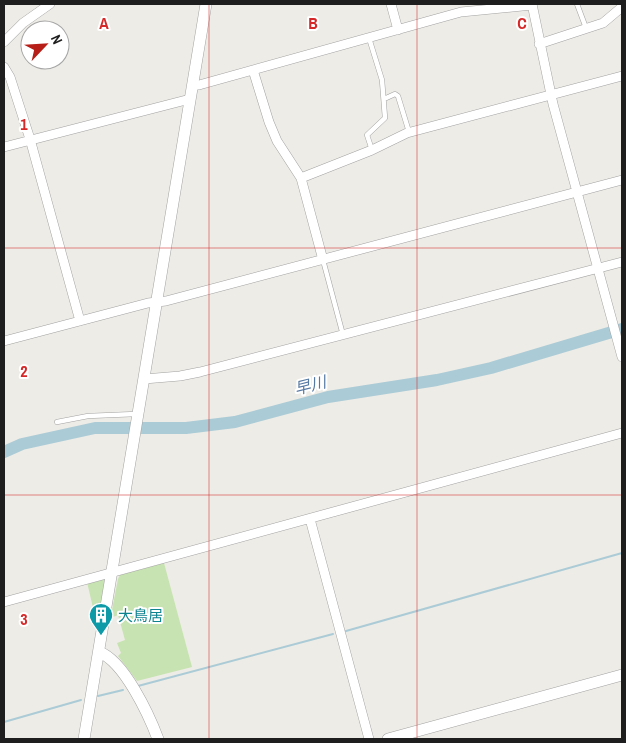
<svg xmlns="http://www.w3.org/2000/svg" width="626" height="743" viewBox="0 0 626 743" font-family="'Archivo Narrow','Noto Sans JP',sans-serif">
<style>
.grass{fill:#c7e3b1}
.lines{fill:none;stroke-linecap:round;stroke-linejoin:round}
.stream{stroke:#abcbd7;stroke-width:2}
.river{stroke:#abcbd7;stroke-width:12}
.service-casing{stroke:#a2a2a2;stroke-width:5.5}
.minor-casing{stroke:#a2a2a2;stroke-width:10}
.tertiary-casing{stroke:#a2a2a2;stroke-width:12}
.service{stroke:#fff;stroke-width:4.5}
.minor{stroke:#fff;stroke-width:9}
.tertiary{stroke:#fff;stroke-width:11}
.grid{fill:none;stroke:#d62828;stroke-width:1;stroke-opacity:0.55}
.labels{text-anchor:middle;dominant-baseline:central;stroke-width:4;stroke-linejoin:round;paint-order:stroke}
.culture-label{font-size:15px;fill:#0d838f;stroke:#fff;text-anchor:start}
.water-label{font-size:16px;font-style:italic;fill:#5679a3;stroke:#fff}
.grid-label{font-size:16px;text-anchor:middle;font-weight:bold;fill:#d62828;stroke:#fff;stroke-width:4;stroke-linejoin:round;paint-order:stroke}
</style>
<rect width="100%" height="100%" fill="#eeece6"/>
<path class="grass" d="M164,563L192,667L137,681L118,656L121,653L117,643L125,640L118,615L113,617L111,615L118,579L120,575Z
M106,578L98,625H97L87,582Z"/>
<g class="lines">
<path class="stream" d="M346,631L622,553
M138,686L333,634
M98,696L123,690
M4,722L81,700"/>
<path class="river" d="M4,452L22,444L95,428H186L235,422L328,397L437,380L491,368L622,329"/>
<g class="service-casing">
<path id="service" d="M577,4L586,28
M369,38L382,80L385,118L367,135L372,150
M384,99L395,94L398,96L409,132
M323,260L343,335
M57,422L88,416L136,414"/>
</g>
<g class="minor-casing">
<path id="minor" d="M391,4L398,30
M532,4L553,104L622,357
M4,42L23,23L50,4
M539,44L603,23L622,7
M4,67L10,77L30,139L80,321
M253,70L269,122L277,141L301,178L323,260
M193,85H199L461,12L532,5
M4,147L190,99
M301,178L372,150L407,133L622,76
M4,341L148,303L166,301L622,180
M144,379L180,376L200,372L622,262
M310,519L369,739
M4,602L622,433"/>
</g>
<g class="tertiary-casing">
<path id="tertiary" d="M99,652C124,661 149,715 158,739
M84,739L206,4
M388,739L622,675"/>
</g>
<use href="#service" class="service"/>
<use href="#minor" class="minor"/>
<use href="#tertiary" class="tertiary"/>
</g>
<path class="grid" d="M209,4V739M417,4V739M4,248H622M4,495H622"/>
<defs>
<g id="building-pin" transform="scale(1.25)"><path d="M0 17L-7.5 6A9.5 9.5 0 1 1 7.5 6Z" fill="#0f9aa8" stroke="#fff"/><path d="M-4-6H4V6H1V3H-1V6H-4ZM-2.5-4.3h1.7v1.8h-1.7ZM.8-4.3h1.7v1.8H.8ZM-2.5-1h1.7V.8h-1.7ZM.8-1h1.7V.8H.8Z" fill="#fff"/></g>
</defs>
<g fill-rule="evenodd">
<use href="#building-pin" x="101" y="615"/>
</g>
<g class="labels">
<g class="culture-label">
<text x="118" y="615">大鳥居</text>
</g>
<g class="water-label">
<text transform="translate(310 385) rotate(-14)">早川</text>
</g>
</g>
<g class="grid-label">
<text x="104" y="29">A</text>
<text x="313" y="29">B</text>
<text x="522" y="29">C</text>
<text x="24" y="130">1</text>
<text x="24" y="377">2</text>
<text x="24" y="625">3</text>
</g>
<rect width="626" height="743" fill="none" stroke="#1e1e1e" stroke-width="10"/>
<g transform="translate(45 45) rotate(65)"><circle r="24" fill="#ffffff" stroke="#a5a5a5"/>
<path d="M0-4L9 19L0 12L-9 19Z" fill="#b61e17"/>
<text y="-8" font-size="14" font-weight="bold" text-anchor="middle" fill="#1e1e1e">N</text>
</g>
</svg>
